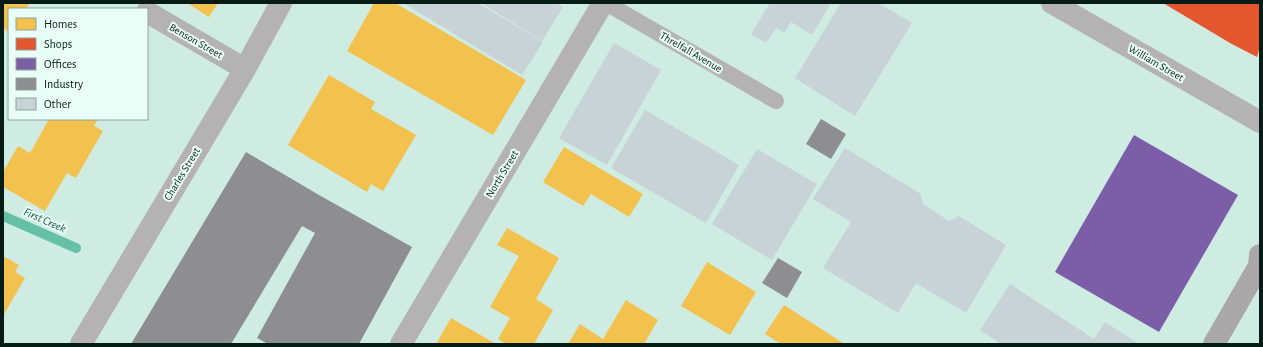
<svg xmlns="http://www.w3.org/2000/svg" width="1263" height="347" viewBox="0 0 1263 347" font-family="'Alegreya Sans',sans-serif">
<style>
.homes{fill:#f2c14e}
.shops{fill:#e4572e}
.offices{fill:#7b5ea7}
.industry{fill:#8d8d92}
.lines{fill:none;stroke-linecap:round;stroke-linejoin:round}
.stream{stroke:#66bfa7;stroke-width:10}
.building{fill:#c7d3d6}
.lane{stroke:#b4b2b3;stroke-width:16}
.street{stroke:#b4b2b3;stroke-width:22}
.secondary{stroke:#aaa7a9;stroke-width:22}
.labels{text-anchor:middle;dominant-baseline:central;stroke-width:4;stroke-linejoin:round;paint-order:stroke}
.street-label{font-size:11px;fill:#071c16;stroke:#e9fef6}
.water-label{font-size:12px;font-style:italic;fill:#1c5949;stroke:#e9fef6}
</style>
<rect width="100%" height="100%" fill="#cfece2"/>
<path class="homes" d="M3,3H30L26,9H9V32L3,28Z
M187,3H218L209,17Z
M374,3H395L526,80L493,135L347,51Z
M329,75L375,102L371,109L416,135L383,191L371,184L367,192L288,145Z
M49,119H98L94,126L103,131L76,178L67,173L45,211L3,187V172L18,146L30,153Z
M564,147L643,194L629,217L591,194L583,206L543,182Z
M507,228L559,258L536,299L553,310L534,344H506L498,339L510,318L490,307L519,256L497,245Z
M3,256L19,265L15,272L25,278L3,316Z
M707,262L756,292L730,335L681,306Z
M626,300L658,320L644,344H568L580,324L603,339Z
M784,305L843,343L842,344H781L765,334Z
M451,318L496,344H436Z"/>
<path class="shops" d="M1163,3H1260V46L1257,57L1230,43Z"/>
<path class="offices" d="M1134,135L1238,195L1159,332L1055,272Z"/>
<path class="industry" d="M821,119L846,134L831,159L806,144Z
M246,152L319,195L412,247L359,344H268L257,338L315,233L302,226L231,344H131Z
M778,258L802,272L787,298L762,283Z"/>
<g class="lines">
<path class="stream" d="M3,216L76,248"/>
</g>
<path class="building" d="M403,3H478L543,42L522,75Z
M481,3H556L563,7L542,41Z
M770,3H831L812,35L791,22L784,33L776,28L766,43L751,34Z
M841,3H878L912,23L855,116L795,78Z
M614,43L661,70L607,165L559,138Z
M645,110L739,165L706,223L611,168Z
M845,148L921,194L922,203L949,221L959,216L1006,245L966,313L916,283L898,313L823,268L851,222L813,199Z
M757,149L817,184L772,260L712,224Z
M1010,284L1094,339L1105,322L1139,344H1001L980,330Z"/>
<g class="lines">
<path class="lane" d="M606,3L776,101"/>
<path class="street" d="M1052,3L1260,122
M147,12L245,69
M81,344L245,69L281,3
M401,344L603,3"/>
<path class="secondary" d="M1214,344L1259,266L1260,255"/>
</g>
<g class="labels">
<g class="street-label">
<text transform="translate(196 41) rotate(30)">Benson Street</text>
<text transform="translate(691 52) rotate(30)">Threlfall Avenue</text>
<text transform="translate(1156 63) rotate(30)">William Street</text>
<text transform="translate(182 174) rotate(-59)">Charles Street</text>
<text transform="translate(502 174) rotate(-59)">North Street</text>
</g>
<g class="water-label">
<text transform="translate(45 220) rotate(24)">First Creek</text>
</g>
</g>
<rect width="1263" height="347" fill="none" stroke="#071c16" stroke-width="8"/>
<rect x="8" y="8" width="140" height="112" fill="#e9fef6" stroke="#8fa49c"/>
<rect x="16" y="18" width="20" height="12" fill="#f2c14e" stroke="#8fa49c"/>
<text x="44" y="28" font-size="12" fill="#071c16">Homes</text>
<rect x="16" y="38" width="20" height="12" fill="#e4572e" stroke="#8fa49c"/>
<text x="44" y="48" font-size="12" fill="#071c16">Shops</text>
<rect x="16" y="58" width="20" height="12" fill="#7b5ea7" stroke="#8fa49c"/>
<text x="44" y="68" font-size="12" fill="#071c16">Offices</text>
<rect x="16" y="78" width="20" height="12" fill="#8d8d92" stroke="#8fa49c"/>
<text x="44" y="88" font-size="12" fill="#071c16">Industry</text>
<rect x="16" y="98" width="20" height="12" fill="#c7d3d6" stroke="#8fa49c"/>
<text x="44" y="108" font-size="12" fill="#071c16">Other</text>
</svg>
